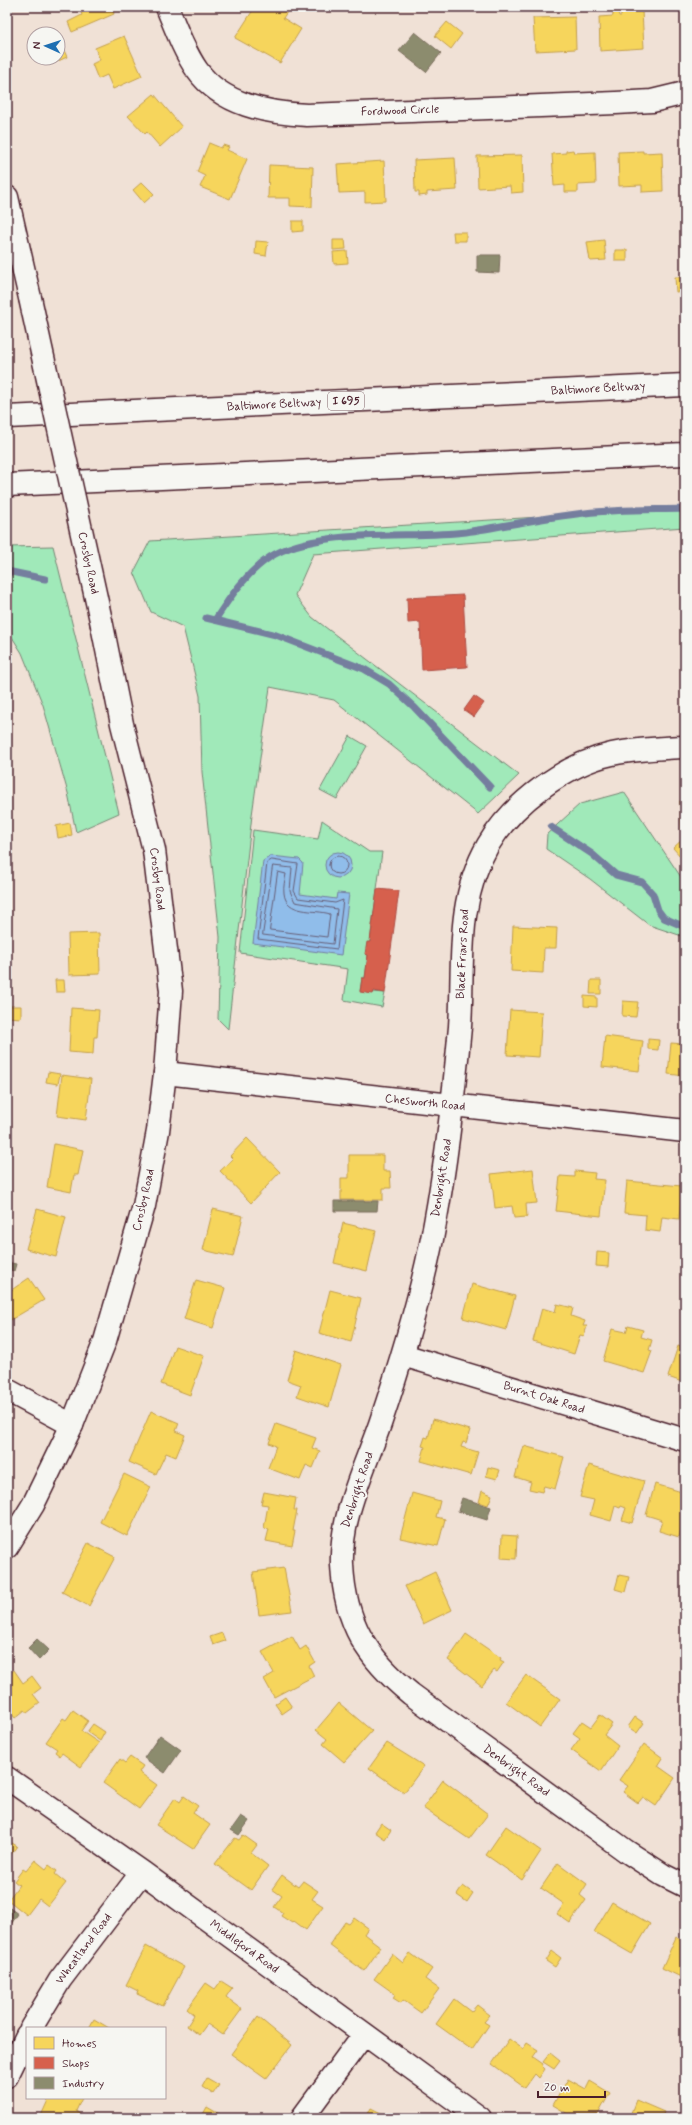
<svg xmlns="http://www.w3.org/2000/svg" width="692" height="2125" viewBox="0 0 692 2125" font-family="Mynerve,sans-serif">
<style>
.green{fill:#a0e9b9;stroke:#758472}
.water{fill:#90bdea;stroke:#747e9e}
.homes{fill:#f6d55c;stroke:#c29e4d}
.shops{fill:#d6604d;stroke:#ac4c43}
.industry{fill:#8c8c6e;stroke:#786b5a}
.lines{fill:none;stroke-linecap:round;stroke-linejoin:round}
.shore{stroke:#665e77;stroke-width:1}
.stream{stroke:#747e9e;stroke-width:7}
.minor-casing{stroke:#4a1f2b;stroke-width:25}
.major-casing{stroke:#4a1f2b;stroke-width:25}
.highway-casing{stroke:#4a1f2b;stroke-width:25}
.minor{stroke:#f6f6f2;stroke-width:22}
.major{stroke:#f6f6f2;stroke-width:22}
.highway{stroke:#f6f6f2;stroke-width:22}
.major-bridge-casing{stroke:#4a1f2b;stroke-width:25;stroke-linecap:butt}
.major-bridge{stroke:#f6f6f2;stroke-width:22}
.labels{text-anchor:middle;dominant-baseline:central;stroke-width:4;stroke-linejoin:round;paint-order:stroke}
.shield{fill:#f6f6f2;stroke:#7e6067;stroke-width:1}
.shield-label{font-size:11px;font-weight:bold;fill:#4a1f2b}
.street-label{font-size:12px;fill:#4a1f2b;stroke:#f6f6f2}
</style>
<rect width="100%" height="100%" fill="#f0e1d6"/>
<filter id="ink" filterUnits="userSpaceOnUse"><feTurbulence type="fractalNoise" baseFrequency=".025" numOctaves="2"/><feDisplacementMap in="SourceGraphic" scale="8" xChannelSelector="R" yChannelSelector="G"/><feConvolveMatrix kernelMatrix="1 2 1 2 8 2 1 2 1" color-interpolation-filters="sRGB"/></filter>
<g filter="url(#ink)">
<path class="green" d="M685,508V527L313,554L295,595L312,617L519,775L478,814L334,700L270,687L252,815L228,1029L218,1019L220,937L202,772L200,696L183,627L151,612L134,572L150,541Z
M53,546L119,813L76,832L68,793L43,705L22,653L7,629V547Z
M350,736L367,746L337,799L320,790Z
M624,792L685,883V937L649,925L590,879L546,849L547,834L580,804Z
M322,820L369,852H382L365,978H362L360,991L385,993L382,1007L344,1000L348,969L240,953L253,830L318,839Z"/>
<path class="water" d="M325 865a13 13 0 1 1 26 0a13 13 0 1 1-26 0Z
M271,856L299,859L303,863L300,894L336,899L337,893L349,894L341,955L253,943L263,861Z"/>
<path class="homes" d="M79,7H112L114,14L72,32L68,22L82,15Z
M255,7H287L289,9L283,18L301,29L280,63L235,38Z
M642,11L644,48L600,51L599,17L613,16V12H618L619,16H621V12Z
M575,17L576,49L535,51L533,18Z
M447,22L462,34L451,49L435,36Z
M124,36L142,76L113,89L107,75L98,79L92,64L100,60L95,48Z
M63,48L67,57L56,62L55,58H58V51Z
M154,94L182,127L160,147L147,132L145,134L128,116Z
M209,143L221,148L223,145L229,147L227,150L247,159L230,199L200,187L205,176L197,172Z
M573,150L574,153L595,152L596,184L578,185V192H565V185L554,186L552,154L566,153V151Z
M643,151V153L662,152L663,191L642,192V185L619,186L618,152Z
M522,155L523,192L511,193L510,186L478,188L477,156Z
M455,158L457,190L427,192V195L419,196V192H415L414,160Z
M384,161L386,201L365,202V192L339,193L337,164Z
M269,165L313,167L312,207L290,206V198H268Z
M142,182L154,194L144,203L133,190Z
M292,221H303V231L292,232Z
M453,232H466V241H454Z
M333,240H345L346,249L333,250Z
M604,240L606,260L590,261L587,242Z
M256,241L268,242L266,256L255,254Z
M615,250H627V261H615Z
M347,251L348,263L334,264L333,252Z
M675,277H684L685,291L676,292Z
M680,801H685V833L682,834Z
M70,823L72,835L58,838L56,826Z
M683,839L685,841V854L681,857L673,848Z
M513,926L557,928L556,948H544L543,973L511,971Z
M99,933L100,974L69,975L68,934Z
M55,980H64L65,992H56Z
M591,980H601V994H590Z
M584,996L597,997V1007L584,1006Z
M623,1001L638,1002L636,1017L622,1016Z
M7,1006H21V1018L7,1017Z
M71,1008L99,1010L97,1037H94L93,1054L69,1052Z
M510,1010L542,1012L539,1057L507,1055Z
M605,1036L643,1041L639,1071L602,1067Z
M648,1039L659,1040L658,1050L648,1049Z
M671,1043L685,1044V1076L668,1074Z
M48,1072L60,1074L58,1084L46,1082Z
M62,1075L91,1079L86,1120L57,1116Z
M247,1138L280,1172L251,1203L220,1171L233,1159L230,1156Z
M54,1144L83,1150L78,1175H74L71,1192L47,1187Z
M349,1155H383V1171H390L391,1188H383V1200H341V1178H349Z
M533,1169L537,1203L526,1204L527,1217L514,1218L512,1206L495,1208L491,1174Z
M575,1171L595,1173L594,1179L605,1180L601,1216L556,1211L560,1176L575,1177Z
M627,1181L682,1186L679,1219L662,1217L660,1232L645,1230L646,1215L624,1213Z
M37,1209L66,1217L56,1257L26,1249Z
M213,1209L243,1216L233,1257L203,1250Z
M343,1223L376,1231L367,1271L334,1263Z
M597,1252L609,1253L608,1267L596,1266Z
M29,1278L44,1300L7,1322V1293Z
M196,1280L225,1288L213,1328L184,1319Z
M472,1284L515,1296L506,1330L463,1318Z
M330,1290L361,1298L351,1342L319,1333Z
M557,1304L573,1308L571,1316L585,1321L583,1326H587L584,1336L580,1335L574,1354L533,1341L542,1308L555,1312Z
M628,1326L643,1330L641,1337L652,1340L649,1350L652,1351L644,1373L603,1361L612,1329L626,1332Z
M175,1346L204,1356L190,1395L161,1384Z
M678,1346L685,1348V1383L668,1377Z
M296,1350L341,1365L329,1407L297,1396L301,1385L287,1380Z
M151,1411L179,1423L176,1431L185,1435L176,1457L166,1453L156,1474L129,1462Z
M433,1419L470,1430L466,1443L463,1442L461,1447L478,1452L471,1475L421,1461L425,1447L422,1446L425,1437L428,1438Z
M276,1424L316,1438L312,1448L320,1451L313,1468L306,1465L300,1480L268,1468L276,1446L269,1443Z
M524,1446L564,1457L555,1489L544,1486L542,1492L529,1489L531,1482L515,1477Z
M589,1465L644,1481L632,1523L622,1520L626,1508L621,1506L620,1508L615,1506L611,1521L590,1515L594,1500L580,1497Z
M488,1467L500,1470L497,1479L486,1476Z
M124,1474L151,1487L127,1536L100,1522Z
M655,1484L685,1493V1527L682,1526L679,1537L659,1531L662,1520L646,1515Z
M482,1491L492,1495L488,1505L479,1502Z
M264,1492L296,1498L294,1510H297L293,1531H295L292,1546L266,1541L269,1529L264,1528L268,1505L261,1504Z
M412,1493L440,1501L436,1517L445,1519L438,1546L400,1538Z
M502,1535L517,1536L516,1559L501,1558Z
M88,1543L115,1557L89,1606L62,1592Z
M284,1568L292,1611L259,1615L253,1572Z
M435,1572L452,1610L423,1624L405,1586Z
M619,1575L629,1577L625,1592L615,1589Z
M222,1633L225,1641L213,1645L210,1637Z
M466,1634L501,1658L500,1660L504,1662L497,1672L494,1670L482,1686L448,1660Z
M292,1636L300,1650L306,1646L315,1662L309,1666L314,1676L274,1697L264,1679L274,1673L262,1652Z
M14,1670L23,1683L32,1676L41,1688L33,1694L40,1703L27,1713L25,1710L15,1718L7,1708V1676Z
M526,1675L560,1699L540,1727L506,1702Z
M285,1697L292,1707L282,1714L275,1704Z
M339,1703L372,1731L344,1762L323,1744L327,1739L316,1730Z
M73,1710L88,1721L81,1731L99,1743L81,1767L62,1753L60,1756L55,1752L57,1749L46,1742L63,1718L66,1720Z
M600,1715L612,1724L604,1735L618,1746L601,1771L571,1750L580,1738L573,1733L582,1721L591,1727Z
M635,1717L644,1723L637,1733L628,1727Z
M93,1724L105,1732L100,1741L87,1732Z
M387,1743L424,1766L404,1793L369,1768Z
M644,1744L663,1758L658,1766L675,1778L656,1806L643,1797L638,1803L623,1792L628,1786L619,1780Z
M130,1757L143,1766L139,1772L157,1785L139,1809L103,1783L120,1759L125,1763Z
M443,1780L488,1814L469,1839L423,1808Z
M184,1796L198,1806L193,1813L210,1825L193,1849L156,1825L175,1798L180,1802Z
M381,1823L391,1830L385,1839L375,1832Z
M506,1826L541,1851L522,1880L486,1855Z
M243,1835L257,1845L251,1853L268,1866L251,1890L215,1864L235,1838L239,1840Z
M7,1840L17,1846L7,1860Z
M35,1860L46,1869L49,1865L57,1871L55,1874L66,1883L48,1906L39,1899L27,1915L8,1900L19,1885L14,1881L23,1869L26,1871Z
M558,1863L587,1884L580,1895L586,1900L570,1923L557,1914L564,1904L541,1888Z
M282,1875L298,1887L303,1881L318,1891L312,1899L323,1906L306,1930L294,1921L292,1923L281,1916L283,1913L274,1907L282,1896L272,1889Z
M463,1886L473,1893L467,1902L457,1895Z
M612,1902L650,1924L632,1954L594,1932Z
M354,1918L368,1928L364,1934L381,1947L364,1971L329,1945L345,1922L349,1924Z
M676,1937L685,1942V1979L662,1968Z
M146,1946L184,1967L163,2006L137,1994L138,1991L126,1985Z
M552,1951L561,1958L555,1967L546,1961Z
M410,1953L432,1969L425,1979L439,1989L421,2013L403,2000L401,2003L393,1998L395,1994L374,1979L392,1954L403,1963Z
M221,1981L232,1988L226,1997L242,2009L223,2035L207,2024L199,2035L187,2026L194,2015L187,2009L206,1983L215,1989Z
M454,1999L471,2012L477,2005L490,2015L484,2022L489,2025L472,2050L436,2024Z
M258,2017L292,2045L266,2079L231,2054Z
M94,2019L109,2028H89Z
M509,2039L523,2049L527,2043L538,2050L533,2057L543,2064L542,2066L545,2069L539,2078L535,2074L525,2088L492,2064Z
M550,2053L560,2061L554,2069L543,2062Z
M207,2078L219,2085L213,2094L202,2087Z
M568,2079L586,2089L590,2081L610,2093L596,2118H575L553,2105Z
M49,2098H82L76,2111L85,2118H40Z
M636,2100L664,2112L662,2118H629Z
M207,2107L226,2118H201Z
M371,2108L391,2118H366Z"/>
<path class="shops" d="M463,595L467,667L422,670L420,622L408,623L407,598Z
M474,696L484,703L474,717L464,710Z
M377,889L399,891L385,993L374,991L373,994L360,992L362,978H365L368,955L365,954L367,942H370Z"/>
<path class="industry" d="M415,32L441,53L426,72L399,51Z
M477,255H500L499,273L477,272Z
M334,1201H378L377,1211H334Z
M7,1262L16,1264L14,1271L7,1269Z
M462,1498L491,1507L487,1520L458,1511Z
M37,1639L49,1650L39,1660L28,1648Z
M160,1735L181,1750L165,1773L144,1758Z
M241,1816L249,1821L239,1835L231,1830Z
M7,1906L18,1914L7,1930Z"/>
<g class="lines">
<path class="shore" d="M329 865a9 9 0 1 1 18 0a9 9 0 1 1-18 0Z
M272,860L298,864L294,891L298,898L335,903L343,900L337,949L258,939L267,863Z
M273,866L292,868L290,891L295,902L337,909L333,944L263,935Z
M278,872L286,874C285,880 283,887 284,893C286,915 315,909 330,914L327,937L270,930Z"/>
<path class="stream" d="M7,571L45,579
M206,618L276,635L364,669L389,684L414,707L490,787
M215,620C230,597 247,572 270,557C318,527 410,539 466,532C506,526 545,517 585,513C618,509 652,510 685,509
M551,827L592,854L616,875L642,882L653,894L658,910L664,918L685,927"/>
<g class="minor-casing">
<path id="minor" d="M167,7C176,29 184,51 197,70C222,105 267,113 307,115L616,103L652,101L685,93
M685,747C661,748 636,749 612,754C565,764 512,804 488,845C455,902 464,965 460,1027C454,1093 447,1158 435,1223C423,1291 402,1359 380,1424C364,1470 340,1516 342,1565C345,1624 367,1658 411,1694L626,1851L663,1875L685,1886
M165,1073L685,1131
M403,1355L685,1440
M7,1390L72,1425
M7,1778L142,1872L480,2118
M31,2028L60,1980L142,1872
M7,2076L27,2035
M302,2118L364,2034"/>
</g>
<g class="major-casing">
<path id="major" d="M7,197L30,298
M7,1547L33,1505L72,1425L105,1341L144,1206L158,1131L165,1073L171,991L154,850L122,724L102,625"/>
</g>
<g class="highway-casing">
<path id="highway" d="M7,417L685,385
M7,485L685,454"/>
</g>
<use href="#minor" class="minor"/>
<use href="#major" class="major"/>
<use href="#highway" class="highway"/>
<g class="major-bridge-casing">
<path id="major-bridge" d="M30,298L102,625"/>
</g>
<use href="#major-bridge" class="major-bridge"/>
</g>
</g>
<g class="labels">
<rect class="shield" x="328" y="392" width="36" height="18" rx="3"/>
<g class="shield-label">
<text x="346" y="401">I 695</text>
</g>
<g class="street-label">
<text transform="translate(400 111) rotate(-2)">Fordwood Circle</text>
<text transform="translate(598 389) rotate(-3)">Baltimore Beltway</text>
<text transform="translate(274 405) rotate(-3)">Baltimore Beltway</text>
<text transform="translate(88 563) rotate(78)">Crosby Road</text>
<text transform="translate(157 879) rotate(83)">Crosby Road</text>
<text transform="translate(463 954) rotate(-87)">Black Friars Road</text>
<text transform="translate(425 1103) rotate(6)">Chesworth Road</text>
<text transform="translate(442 1178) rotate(-81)">Denbright Road</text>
<text transform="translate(144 1200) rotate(-77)">Crosby Road</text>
<text transform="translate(544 1398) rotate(17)">Burnt Oak Road</text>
<text transform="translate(358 1490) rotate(-72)">Denbright Road</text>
<text transform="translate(516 1771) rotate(36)">Denbright Road</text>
<text transform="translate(244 1947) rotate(36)">Middleford Road</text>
<text transform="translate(84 1949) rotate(-53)">Wheatland Road</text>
</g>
</g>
<rect width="692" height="2125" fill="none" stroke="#f6f6f2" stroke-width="24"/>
<rect x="12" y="12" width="668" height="2101" fill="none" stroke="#4a1f2b" stroke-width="1.5" filter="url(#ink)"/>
<rect x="26" y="2027" width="140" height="72" fill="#f6f6f2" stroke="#b1a0a2"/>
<rect x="34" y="2037" width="20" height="12" fill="#f6d55c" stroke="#b1a0a2"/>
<text x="62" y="2047" font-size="12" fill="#4a1f2b">Homes</text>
<rect x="34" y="2057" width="20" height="12" fill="#d6604d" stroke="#b1a0a2"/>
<text x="62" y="2067" font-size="12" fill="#4a1f2b">Shops</text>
<rect x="34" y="2077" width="20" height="12" fill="#8c8c6e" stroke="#b1a0a2"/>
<text x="62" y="2087" font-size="12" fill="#4a1f2b">Industry</text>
<g transform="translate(46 46) rotate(273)"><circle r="19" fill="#f6f6f2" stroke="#b1a0a2"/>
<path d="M0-3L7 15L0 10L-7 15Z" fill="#1f6fb2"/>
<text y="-6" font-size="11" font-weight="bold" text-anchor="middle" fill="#4a1f2b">N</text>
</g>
<path d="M538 2091v6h67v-6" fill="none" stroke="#4a1f2b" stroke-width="2"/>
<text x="544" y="2091" font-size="12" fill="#4a1f2b" stroke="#f6f6f2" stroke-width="3" paint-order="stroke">20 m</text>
</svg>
